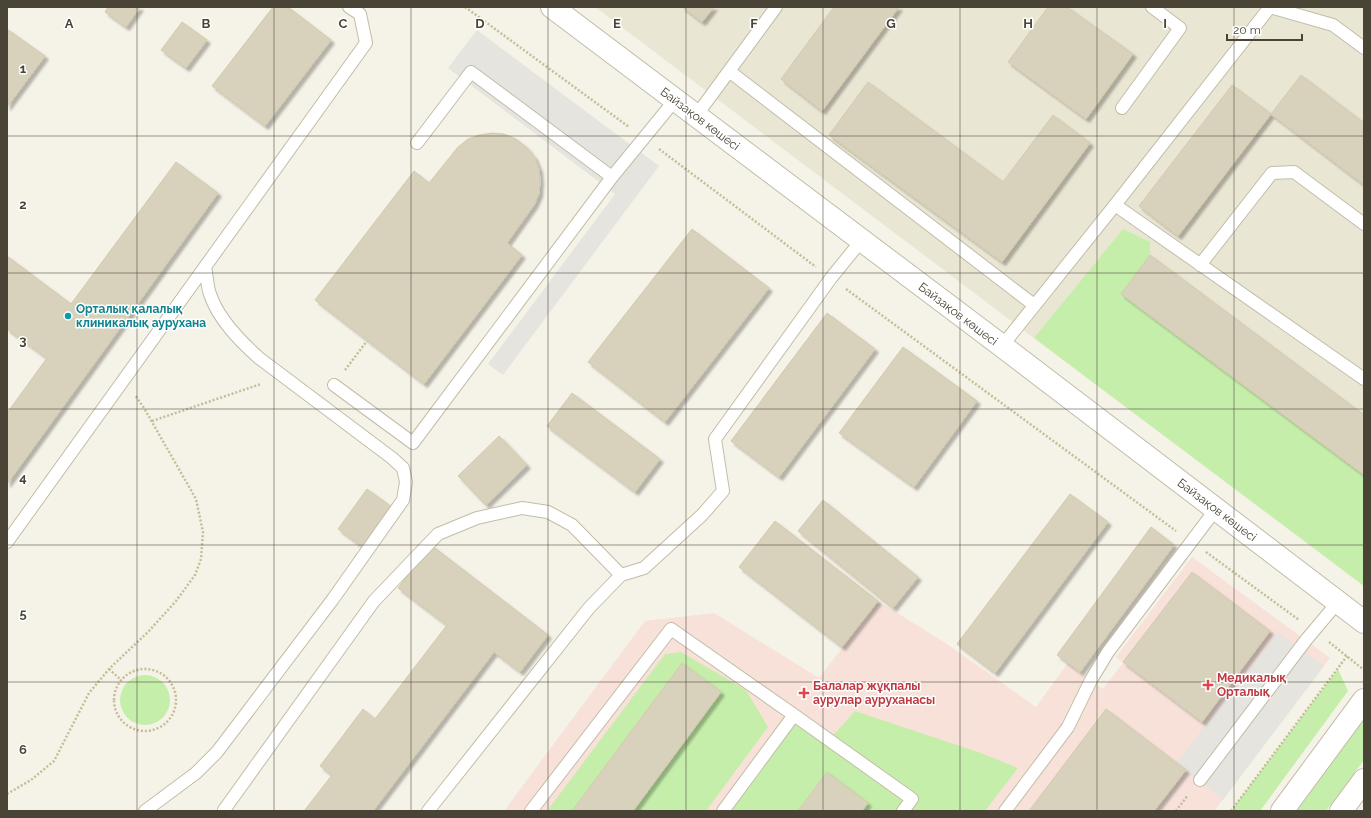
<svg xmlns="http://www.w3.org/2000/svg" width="1371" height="818" viewBox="0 0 1371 818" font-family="Raleway,sans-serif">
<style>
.residential{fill:#eae6d4}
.medical{fill:#f7e1d9}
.green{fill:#c6eeab}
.parking{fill:#e6e4df}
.building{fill:#d8d1bb;stroke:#d4caad;filter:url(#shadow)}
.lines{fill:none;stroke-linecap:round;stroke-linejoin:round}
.service-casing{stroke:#c2bda8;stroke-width:14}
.tertiary-casing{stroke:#c2bda8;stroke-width:24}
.path{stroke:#c5bc98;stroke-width:2.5;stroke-dasharray:2 2;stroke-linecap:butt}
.service{stroke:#fff;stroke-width:12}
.tertiary{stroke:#fff;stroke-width:22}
.grid{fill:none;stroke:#494435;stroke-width:1;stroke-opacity:0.55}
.culture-dot{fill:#0f9aa8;stroke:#fff;stroke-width:1.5}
.health-dot{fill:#e0444e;stroke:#fff;stroke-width:1.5}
.labels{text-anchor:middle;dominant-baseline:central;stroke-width:3;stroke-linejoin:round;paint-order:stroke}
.street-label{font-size:12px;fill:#494435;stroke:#fff}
.culture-label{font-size:12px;font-weight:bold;fill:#0d838f;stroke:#fff;text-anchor:start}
.health-label{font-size:12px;font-weight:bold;fill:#be3a42;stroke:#fff;text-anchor:start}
.grid-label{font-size:13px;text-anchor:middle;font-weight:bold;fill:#494435;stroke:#fff;stroke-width:3;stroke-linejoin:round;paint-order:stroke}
</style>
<defs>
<filter id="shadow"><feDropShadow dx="3.5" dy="3.5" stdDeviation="1" flood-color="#0004"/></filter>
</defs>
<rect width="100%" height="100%" fill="#f5f3e7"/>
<path class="residential" d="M595,7H1364V586L1034,338Z"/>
<path class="medical" d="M1192,557L1330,658L1214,811H504L645,621L714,613L819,678L878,601L947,644L1036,707L1068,663L1103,689L1123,663L1116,657Z"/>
<path class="green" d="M1123,229L1150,242V255L1121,294L1364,475V586L1034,338Z
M681,652L746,690L768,727L706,811H633L721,692L682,663L572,811H547L665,654Z
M1338,669L1348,691L1260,811H1231Z
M120 700a25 25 0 1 1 50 0a25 25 0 1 1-50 0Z
M855,711L981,753L1018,768L985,811H862L868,803L827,772L798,811H723L794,715L829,740Z
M1364,719V760L1326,811H1296Z"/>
<path class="parking" d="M477,30L659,166L503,375L488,364L615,194L448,68Z
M1278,632L1324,666L1223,800L1176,763Z"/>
<path class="building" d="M108,7H140L126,27L105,12Z
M273,7H288L331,40L265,126L212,86Z
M682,7H714L702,22Z
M834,7H899L822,111L781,79Z
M1048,7H1067L1133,54L1086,119L1008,62Z
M182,22L207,40L186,68L161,50Z
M7,29L45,56L7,107Z
M1301,75L1364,123V185L1271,114Z
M868,82L1003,182L1053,115L1090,143L1002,262L829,135Z
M1232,85L1271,114L1178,236L1139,206Z
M492,133L504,134L516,139L526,147L534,157L539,169L540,181L539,194L534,205L507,243L522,255L424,384L315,300L414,171L429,183L458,147L468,139L479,135Z
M176,162L218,193L7,484V413L47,358L7,329V256L71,304Z
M692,229L769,288L665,422L588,362Z
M1150,255L1364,415V475L1121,294Z
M827,313L875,349L779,477L731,441Z
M903,347L977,401L914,487L839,433Z
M572,393L660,459L635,492L547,426Z
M499,436L527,465L486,505L458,476Z
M367,489L392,507L363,547L338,529Z
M1070,494L1108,522L995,673L957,644Z
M823,500L918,577L893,608L798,531Z
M775,521L878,601L842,647L739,567Z
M1151,527L1174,545L1080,672L1057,655Z
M431,545L548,635L520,672L494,652L373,811H304L332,775L320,766L363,709L375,719L447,625L398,588Z
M1192,572L1270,631L1202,722L1123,662Z
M682,663L721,692L633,811H572Z
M1106,709L1186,770L1154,811H1029Z
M827,772L868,803L862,811H798Z"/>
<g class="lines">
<g class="service-casing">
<path id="service" d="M1270,7L1333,25L1364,48
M729,71L1034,305
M1122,108L1180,28L1152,7
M696,116L776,7
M417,143L471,72L612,177
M1115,205L1364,379
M1200,265L1272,173L1294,172L1364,224
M1002,346L1115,205L1270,7
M334,385L413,443L612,177L675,100
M7,542L366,43L360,14L349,7
M1200,780L1306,640L1338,602
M224,810L374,601L438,534L477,518L522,508L548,512L572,525L621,575
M145,811L196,773L217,752L333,599L403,500L406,482L403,468L392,458L259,358C240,341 218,319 210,294C207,286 207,276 205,267
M428,811L589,608L621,575L644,568L702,515L723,491L715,439L831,278L861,241
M531,811L671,629L794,715L912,799L903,811
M723,811L794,715
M1005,811L1068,727L1091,680L1108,652L1216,509"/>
</g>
<g class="tertiary-casing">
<path id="tertiary" d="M552,7L1002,346L1364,622
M1282,811L1364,700
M1341,811L1364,780"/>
</g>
<path class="path" d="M465,7L629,127
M659,149L816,267
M846,289L1176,531
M345,370L367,341
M152,421L261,384
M1206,552L1299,620
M1329,642L1364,670
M114 700a31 31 0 1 1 62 0a31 31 0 1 1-62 0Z
M109,669L121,680
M7,794L31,780L54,761L89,693L109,669L149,631L176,601L195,575L201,559L203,532L196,499L144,408L135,395
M1176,811L1188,795
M1231,811L1347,656"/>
<use href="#service" class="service"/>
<use href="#tertiary" class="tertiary"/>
</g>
<path class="grid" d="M137,7V811M274,7V811M411,7V811M548,7V811M686,7V811M823,7V811M960,7V811M1097,7V811M1234,7V811M7,136H1364M7,273H1364M7,409H1364M7,545H1364M7,682H1364"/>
<circle class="culture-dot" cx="68" cy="316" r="4"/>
<g class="health-dot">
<path d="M1206 679h4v4h4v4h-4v4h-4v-4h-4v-4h4z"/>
<path d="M802 687h4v4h4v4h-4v4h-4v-4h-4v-4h4z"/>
</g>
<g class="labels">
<g class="street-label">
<text transform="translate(700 119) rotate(37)">Байзақов көшесі</text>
<text transform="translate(958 314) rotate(37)">Байзақов көшесі</text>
<text transform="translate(1217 510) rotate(37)">Байзақов көшесі</text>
</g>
<g class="culture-label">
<text x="76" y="309">Орталық қалалық<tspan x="76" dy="14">клиникалық аурухана</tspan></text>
</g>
<g class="health-label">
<text x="1217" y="678">Медикалық<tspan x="1217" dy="14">Орталық</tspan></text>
<text x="813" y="686">Балалар жұқпалы<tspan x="813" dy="14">аурулар ауруханасы</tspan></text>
</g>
</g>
<g class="grid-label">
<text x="69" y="28">A</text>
<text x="206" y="28">B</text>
<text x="343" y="28">C</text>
<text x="480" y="28">D</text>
<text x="617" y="28">E</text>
<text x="754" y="28">F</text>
<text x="891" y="28">G</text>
<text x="1028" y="28">H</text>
<text x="1165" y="28">I</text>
<text x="23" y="73">1</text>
<text x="23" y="209">2</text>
<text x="23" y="345">3</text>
<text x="23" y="482">4</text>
<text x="23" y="618">5</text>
<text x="23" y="754">6</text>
</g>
<rect width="1371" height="818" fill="none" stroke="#494435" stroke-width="16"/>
<path d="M1227 34v6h75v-6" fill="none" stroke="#494435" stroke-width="2"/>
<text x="1233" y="34" font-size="12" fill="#494435" stroke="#ffffff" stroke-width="3" paint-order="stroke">20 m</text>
</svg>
